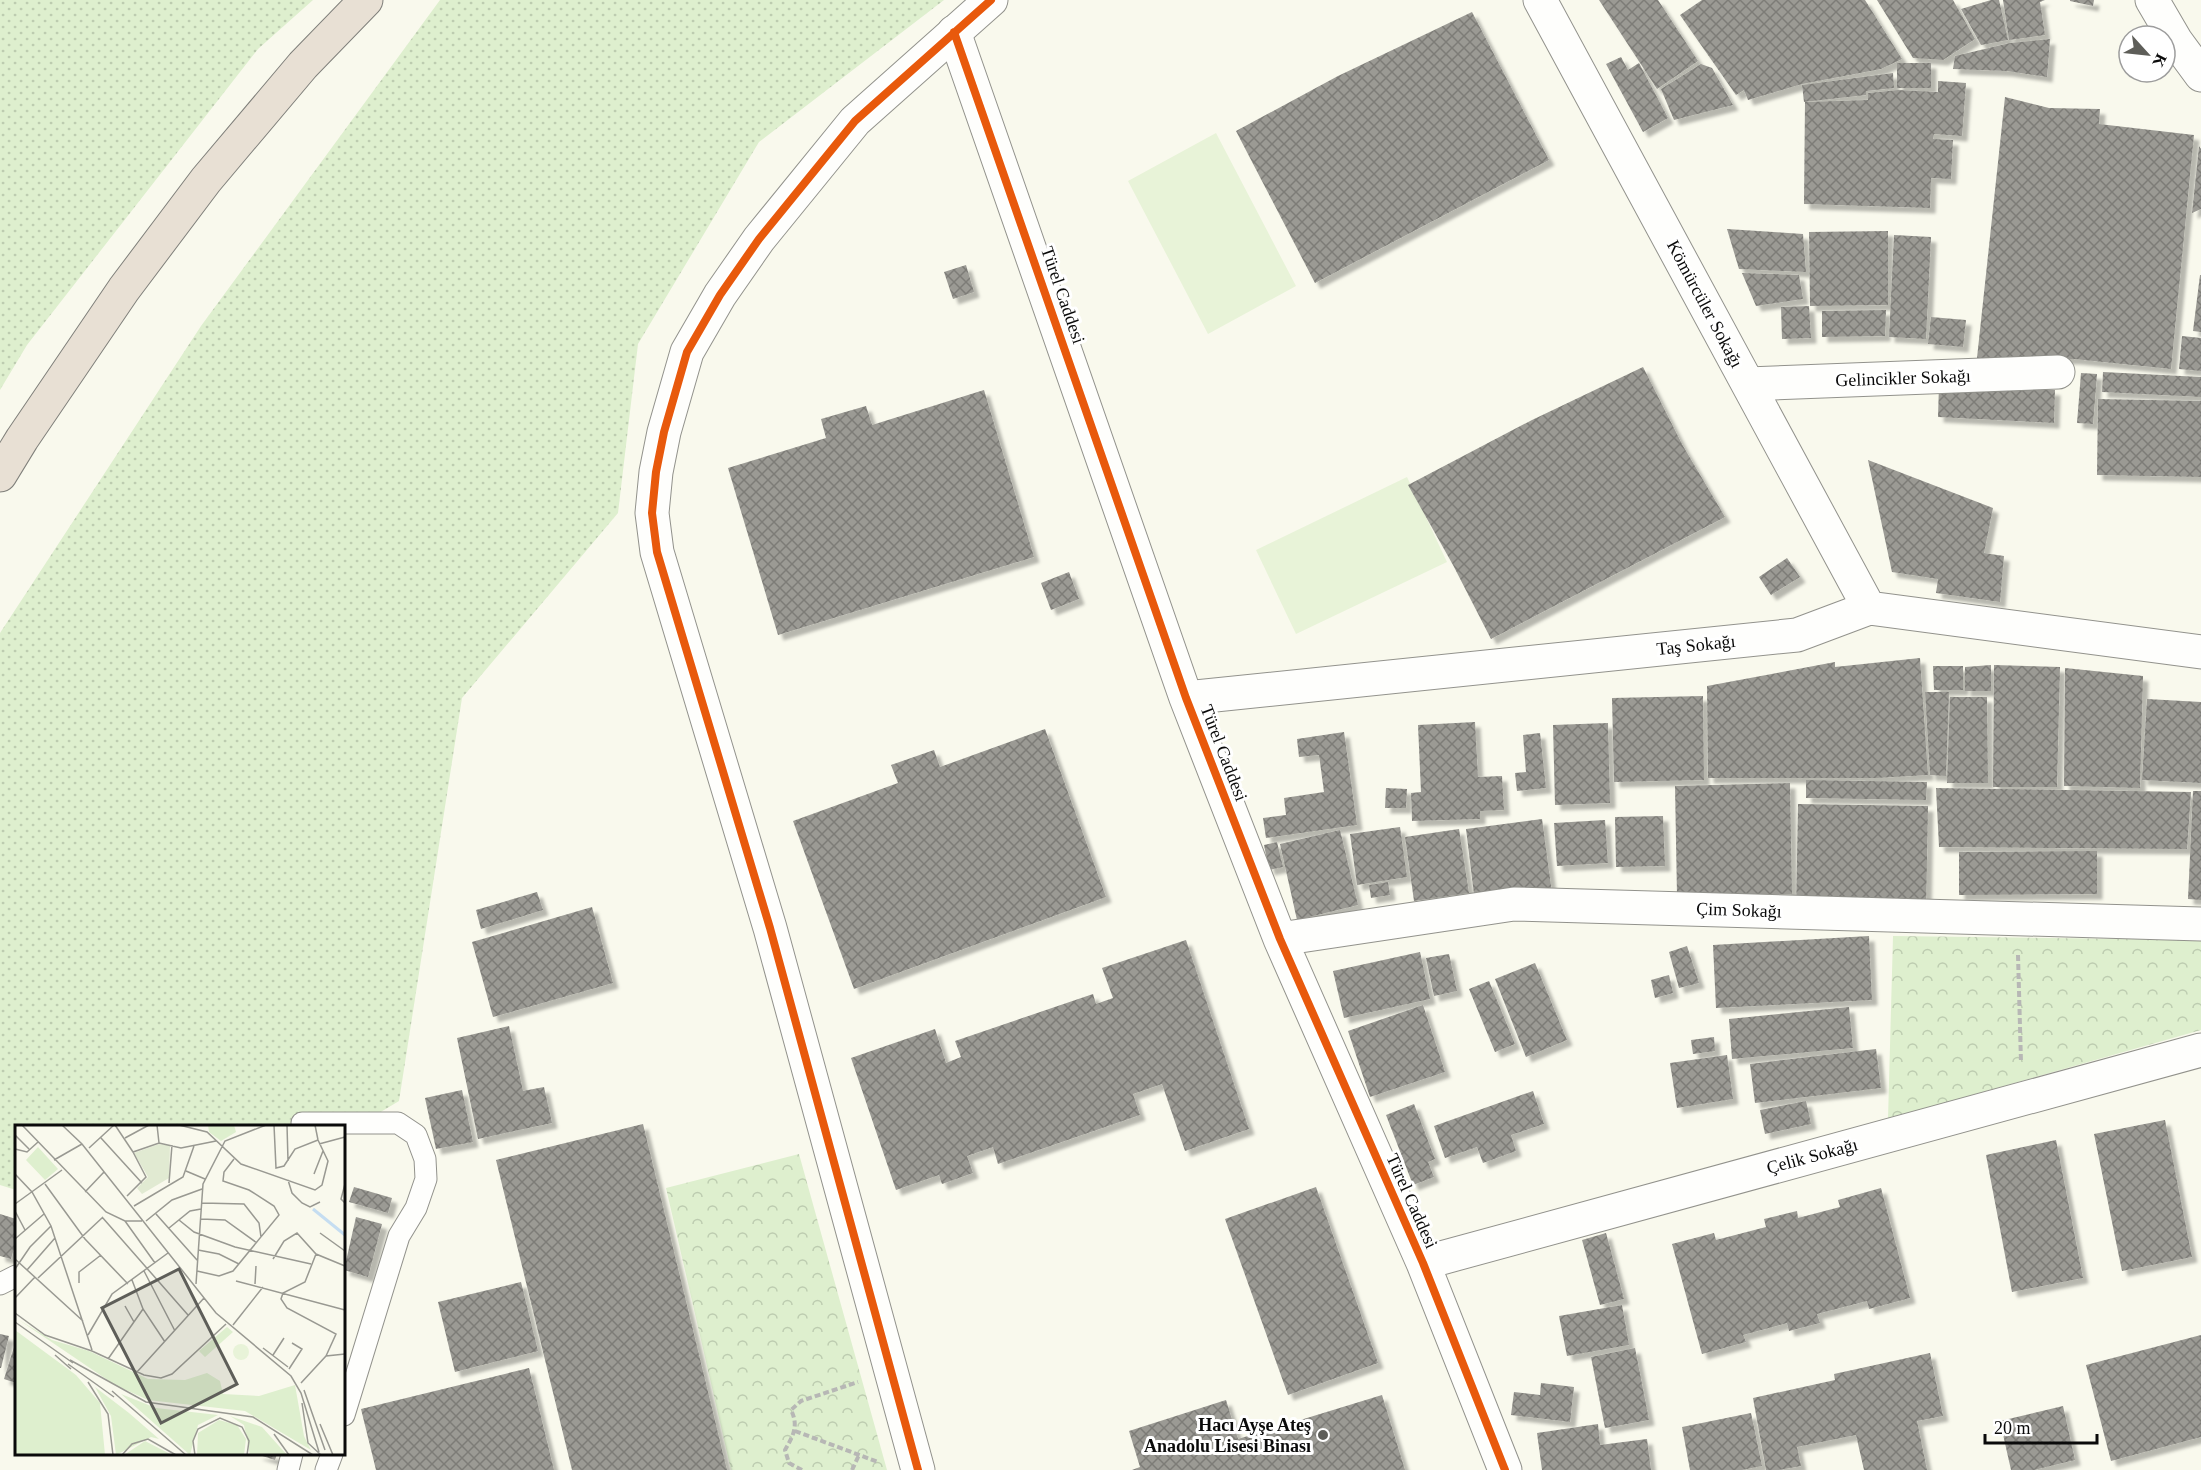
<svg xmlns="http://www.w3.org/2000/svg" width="2201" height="1470" viewBox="0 0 2201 1470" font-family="'Times New Roman',serif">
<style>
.grass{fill:url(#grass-dots)}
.park{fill:url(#park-crowns)}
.pitch{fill:#e8f3d8}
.building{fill:url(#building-cross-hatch);filter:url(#shadow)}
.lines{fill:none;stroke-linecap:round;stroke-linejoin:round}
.service-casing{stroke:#92928c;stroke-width:23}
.minor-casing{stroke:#92928c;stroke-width:35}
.tertiary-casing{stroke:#92928c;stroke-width:35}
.motorway-casing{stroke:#7f7f7a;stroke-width:35}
.path{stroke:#b7b7b5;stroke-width:4;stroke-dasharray:6 3;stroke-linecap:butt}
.service{stroke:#fefefc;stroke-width:21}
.minor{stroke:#fefefc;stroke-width:33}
.tertiary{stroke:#fefefc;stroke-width:33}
.motorway{stroke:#e8e0d4;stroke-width:33}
.cycleway-casing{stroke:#fff;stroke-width:11}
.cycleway{stroke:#e8590c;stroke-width:8}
.poi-dot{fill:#5e5e59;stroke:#fff;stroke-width:2}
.labels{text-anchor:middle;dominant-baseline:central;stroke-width:6;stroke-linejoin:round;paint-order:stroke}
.street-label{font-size:18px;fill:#0a0a0a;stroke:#fff}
.poi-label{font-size:18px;font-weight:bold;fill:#0a0a0a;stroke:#fff;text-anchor:end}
.inset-river{fill:none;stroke:#c5ddf1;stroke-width:3}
.inset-road{fill:none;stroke:#999992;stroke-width:1.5}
.view{fill:#5e5e59;fill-opacity:0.15;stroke:#5e5e59;stroke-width:3}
.inset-edge{fill:none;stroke:#0a0a0a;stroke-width:3}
</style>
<defs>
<pattern id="grass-dots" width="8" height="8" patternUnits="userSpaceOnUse" patternTransform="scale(1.5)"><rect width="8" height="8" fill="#deefce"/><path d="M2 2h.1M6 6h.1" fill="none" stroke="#bdccb0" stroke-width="1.8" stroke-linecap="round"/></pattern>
<pattern id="park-crowns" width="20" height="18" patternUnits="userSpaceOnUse" patternTransform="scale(1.5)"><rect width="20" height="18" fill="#deefce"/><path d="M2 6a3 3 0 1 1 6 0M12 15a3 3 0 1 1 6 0" fill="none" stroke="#bdccb0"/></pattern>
<pattern id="building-cross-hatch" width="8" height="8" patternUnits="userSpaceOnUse" patternTransform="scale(1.5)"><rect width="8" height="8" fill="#9b9a94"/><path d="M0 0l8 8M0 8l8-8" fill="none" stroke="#7d7c77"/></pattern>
<filter id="shadow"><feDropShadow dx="5.5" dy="5.5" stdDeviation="1.5" flood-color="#0004"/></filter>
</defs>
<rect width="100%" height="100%" fill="#f9f9ed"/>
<path class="grass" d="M0,0H313L258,49L27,345L0,390Z
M440,0H944L759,142L638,344L618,513L462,698L399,1101L344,1134V1126H16V1190L0,1185V633L201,326Z"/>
<path class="park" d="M1893,936L2201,940V1030L1888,1119Z
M799,1154L887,1470H731L666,1188Z"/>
<path class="pitch" d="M1216,133L1296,286L1208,334L1128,181Z
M1407,477L1447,562L1296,634L1256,550Z"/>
<path class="building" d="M1599,0H1658L1698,61L1657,89Z
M1702,0H1865L1902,59L1881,69L1802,84L1748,100L1744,90L1736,95L1680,15Z
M1877,0H1953L1975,39L1943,60L1913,58Z
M1991,0H1999L2008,40L1981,45L1961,9Z
M2003,0H2045L2040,2L2045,35L2009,40Z
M2070,0H2094L2093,6L2070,1Z
M1472,12L1549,160L1315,283L1236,131L1338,76Z
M2050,39L2047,77L2007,71L1953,69L1955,56L2010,43Z
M1621,57L1628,70L1639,63L1668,118L1643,132L1606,64Z
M1897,63H1931V88H1897Z
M1701,64L1712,68L1733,105L1674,120L1661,89Z
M1893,73L1894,88L1866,91V95L1804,102L1802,85Z
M1938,81L1966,83L1962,136L1934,134L1933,139L1953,140L1951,179L1931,178L1930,208L1804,204L1805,102L1868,100V93L1898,90L1938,92Z
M2005,97L2049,108L2100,109L2099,124L2194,135L2171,369L2074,359L1977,358Z
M2199,146L2201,149V209L2192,213Z
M1727,229L1803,234L1806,272L1739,269Z
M1888,231V305L1810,306L1809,232Z
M1894,235L1931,237L1926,339L1889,337Z
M966,265L974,292L953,299L944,272Z
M1742,273L1799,275L1803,299L1756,306Z
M2200,275H2201V332L2193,331Z
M1809,306L1811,338L1782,339L1781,307Z
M1886,310L1885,336L1822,337V311Z
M1931,317L1966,320L1963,347L1928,344Z
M2182,336L2201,338V371L2179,369Z
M1643,367L1683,446L1725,517L1491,639L1453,565L1408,485L1532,420Z
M2103,372L2201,377V397L2102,392Z
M2081,373L2097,374L2093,424L2077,423Z
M1939,384L2055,390L2054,423L1938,417Z
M984,390L1034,557L778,635L728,468L826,438L821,419L866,406L872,425Z
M2098,399L2201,401V477L2097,475Z
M1868,460L1993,508L1984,553L2004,556L2000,602L1936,593L1938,579L1892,572Z
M1787,558L1800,577L1771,595L1759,577Z
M1069,572L1079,599L1051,610L1041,583Z
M1920,658L1928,775L1877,778H1708L1707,686L1835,662V667Z
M1991,665V691H1965V667Z
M1994,665L2060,667L2057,787H1993Z
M1933,666H1963V690H1934Z
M2065,668L2143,676L2140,788L2064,786Z
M1925,692H1949L1946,776L1930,775Z
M1703,696L1704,780L1614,782L1612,698Z
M1950,697H1987L1988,783H1947Z
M2147,699L2201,702V783L2142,780Z
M1475,722L1478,777L1502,776L1504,810L1480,811V819L1412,821L1411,793L1421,792L1418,725Z
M1608,723L1610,803L1555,805L1553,725Z
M1045,729L1106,897L854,989L793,821L898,783L891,765L934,750L940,767Z
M1344,732L1357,825L1266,838L1263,818L1286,815L1284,798L1324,792L1319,755L1299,757L1297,739Z
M1540,733L1546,788L1517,791L1515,773L1526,772L1523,735Z
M1806,780L1927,782L1926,800L1806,798Z
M1790,783L1792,894L1677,896L1675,786Z
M1386,788L1407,789L1406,808H1385Z
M1936,788L2191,792L2187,849L1939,847Z
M2193,791H2201V900L2188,899Z
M1798,804L1928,806L1926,913L1796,911Z
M1663,816L1665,866L1616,867L1615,817Z
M1542,819L1552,893L1475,903L1466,829Z
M1605,820L1608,863L1557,866L1554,823Z
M1400,827L1407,877L1357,885L1350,834Z
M1459,829L1469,893L1414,901L1405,837Z
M1340,830L1358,905L1297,920L1280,844Z
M1277,842L1283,867L1269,870L1264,845Z
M2097,851V894L1959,895V852Z
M1388,882L1390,895L1371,898L1369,885Z
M537,892L543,910L481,929L476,910Z
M592,907L613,983L493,1017L472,942Z
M1869,936L1872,1000L1716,1008L1713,945Z
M1186,940L1249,1129L1185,1151L1162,1084L1133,1094L1140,1115L998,1164L993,1147L967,1156L973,1173L942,1184L939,1175L896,1190L851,1058L935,1029L946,1063L961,1057L955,1041L1093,994L1096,1004L1113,998L1102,968Z
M1687,946L1699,983L1679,988L1669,952Z
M1420,952L1430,999L1344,1018L1333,971Z
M1449,954L1457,991L1434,996L1426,958Z
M1535,963L1567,1040L1526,1057L1495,979Z
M1669,975L1673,993L1655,998L1651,980Z
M1489,981L1515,1044L1495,1052L1469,989Z
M1423,1005L1445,1072L1370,1097L1348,1031Z
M1849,1007L1853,1048L1732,1059L1729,1019Z
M509,1026L523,1091L544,1087L552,1123L478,1139L457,1038Z
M1714,1037L1715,1051L1693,1054L1691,1040Z
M1876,1049L1881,1088L1755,1103L1750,1064Z
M1727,1055L1733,1099L1677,1108L1670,1063Z
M462,1090L473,1142L436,1149L425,1098Z
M1533,1091L1544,1124L1511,1135L1516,1151L1483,1163L1477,1147L1445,1158L1434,1126Z
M1806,1101L1811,1124L1765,1134L1760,1110Z
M1414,1104L1435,1159L1428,1162L1434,1177L1413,1185L1386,1115Z
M2165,1120L2192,1257L2122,1271L2094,1134Z
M643,1124L727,1470H572L496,1160Z
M2056,1140L2083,1278L2012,1292L1986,1155Z
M354,1187L392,1198L388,1213L349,1202Z
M1316,1187L1378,1363L1288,1395L1225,1219Z
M1881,1188L1910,1298L1869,1309L1867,1301L1817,1314L1820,1323L1789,1331L1787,1323L1743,1335L1746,1342L1702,1354L1672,1244L1714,1233L1716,1240L1766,1227L1764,1219L1797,1211L1798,1218L1840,1207L1838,1200Z
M0,1214L16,1219V1241L11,1259L0,1256Z
M356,1217L382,1224L368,1277L344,1270Z
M1606,1233L1624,1299L1600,1305L1582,1240Z
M521,1282L538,1351L455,1372L438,1302Z
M1622,1305L1629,1345L1567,1356L1559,1316Z
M0,1334L9,1336L1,1368H0Z
M2201,1335V1437L2111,1461L2086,1365Z
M14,1347L16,1348V1383L4,1379Z
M1635,1348L1649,1420L1605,1428L1591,1357Z
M1930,1353L1943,1416L1917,1421L1927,1470H1864L1856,1435L1797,1447L1801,1466L1779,1470H1766L1753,1398L1835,1380L1834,1374Z
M529,1368L554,1470H376L361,1409Z
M1541,1383L1574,1387L1570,1422L1511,1415L1514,1392L1540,1395Z
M1382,1395L1405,1470H1132L1140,1467L1129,1431L1226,1400L1238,1439Z
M2063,1406L2075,1460L2034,1470H2011L2000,1421Z
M1751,1413L1762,1466L1742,1470H1690L1682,1427Z
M1598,1424L1600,1445L1647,1439L1651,1470H1542L1537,1433Z
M256,1454H277L275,1460Z"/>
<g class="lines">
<g class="service-casing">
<path id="service" d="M302,1123H398L416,1135L425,1159L426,1179L416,1208L399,1236L344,1415
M0,1284L16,1276
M288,1470L292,1454
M326,1470L332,1454"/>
</g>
<g class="minor-casing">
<path id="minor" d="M1540,0L1869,608
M2152,0L2176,41L2201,75
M954,32L1186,698L1280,939L1423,1263L1505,1470
M1748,384L2058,372
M1186,698L1797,635L1869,608L2201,652
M1280,939L1514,904L2201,924
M1423,1263L2201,1050"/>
</g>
<g class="tertiary-casing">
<path id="tertiary" d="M918,1470L770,928L657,552L652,513L656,472L664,432L687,352L720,295L759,239L855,121L991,0"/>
</g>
<g class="motorway-casing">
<path id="motorway" d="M0,475L22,439L124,289L206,180L303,65L366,0"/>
</g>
<path class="path" d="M2018,955L2021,1062
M795,1431L878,1462
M802,1470L789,1463L785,1450C793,1436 799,1426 791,1410L801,1401L858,1382
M852,1470L859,1455"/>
<use href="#service" class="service"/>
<use href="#minor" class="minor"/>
<use href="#tertiary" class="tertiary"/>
<use href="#motorway" class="motorway"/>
<g class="cycleway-casing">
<path id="cycleway" d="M954,32L1186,698L1280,939L1423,1263L1505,1470
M918,1470L770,928L657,552L652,513L656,472L664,432L687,352L720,295L759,239L855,121L991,0"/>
</g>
<use href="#cycleway" class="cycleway"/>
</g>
<circle class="poi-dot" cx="1323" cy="1435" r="6"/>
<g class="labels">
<g class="street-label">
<text transform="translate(1063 295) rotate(71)">Türel Caddesi</text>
<text transform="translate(1705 304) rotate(62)">Kömürcüler Sokağı</text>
<text transform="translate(1903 378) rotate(-2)">Gelincikler Sokağı</text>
<text transform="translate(1696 645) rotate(-6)">Taş Sokağı</text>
<text transform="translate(1224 753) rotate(69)">Türel Caddesi</text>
<text transform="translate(1739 910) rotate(2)">Çim Sokağı</text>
<text transform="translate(1812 1156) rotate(-15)">Çelik Sokağı</text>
<text transform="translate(1412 1201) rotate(66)">Türel Caddesi</text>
</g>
<g class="poi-label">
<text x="1311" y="1425">Hacı Ayşe Ateş<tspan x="1311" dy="21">Anadolu Lisesi Binası</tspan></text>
</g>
</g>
<g transform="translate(15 1125)">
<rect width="330" height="330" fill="#f9f9ed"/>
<path d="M4,195L37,215L74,226L133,254L170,255L192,248L205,256L208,269L244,271L280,260L289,311L296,325L230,286L133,275L100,260ZM0,205L61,250L85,278L90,330H0ZM80,262L114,288L144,314L136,312L101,330L96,291ZM106,269L141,283L203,290L183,300L175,330ZM215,291L247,302L272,330H235L229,300ZM204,295L222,300L231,314L229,330H182L183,308ZM130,316L157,330H109Z" fill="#deefce"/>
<path d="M144,19L155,20L154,53L127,69L122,63L133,52L119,28Z" fill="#e1ead2"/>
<path d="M193,0H219L221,7L206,16L194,7ZM23,22L43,44L30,55L11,35ZM212,202L218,207L190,232L184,226Z" fill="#deefce"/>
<path d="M218 227a8 8 0 1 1 16 0a8 8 0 1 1-16 0Z" fill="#e8f3d8"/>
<path class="inset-river" d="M298,84L330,110"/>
<path class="inset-road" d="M7,0L91,87L110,96H127M47,0L67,19L201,188L276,251L286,268L304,327M100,0L118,27L144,18L166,23L201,16M142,0L144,18M164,0L192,7L226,39L300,65L307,60L313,36L303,15L300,0M259,0L261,43L269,41L280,24L303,15M272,0L273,36M0,10L14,24M86,13L127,58M110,13L134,0M304,19L330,12M74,23L99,0M0,24L12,27L23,17M39,35L67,19M171,46L190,54M0,49L17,67L36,101L77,225M299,49L308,26M273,55L277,68L287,78L295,82L305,77M154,58L157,20M30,59L70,114L113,159M330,59L326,74L330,78M70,67L89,47M112,71L131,52L118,27M187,78L229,79L244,98L246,112M0,79L47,45M119,81L168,52L179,21M0,86L10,105M141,89L182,135M87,92L173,190M186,94L210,95L242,118M164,95L179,107L220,122L296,139M110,96L140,138M131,96L157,75L187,64M154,103L175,86L186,84M305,108L330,126M0,114L29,89M183,125L204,129L224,139M301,129L290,157L268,168L266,174L272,183L321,209L311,231M0,134L68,196M258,134L269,116L282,108L301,129L330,141M0,144L15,122L36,101M12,145L40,113M129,146L160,206M182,146L204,151L218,146L264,90L259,81L234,65L208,56L209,47L219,34M23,153L88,92M117,155L128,184L150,217M221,156L330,185M64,158V147L86,130M181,159L188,59L210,16L251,0M240,159L241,141M0,173L20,152M110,181L119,197M0,188L30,210L77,226L129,250L146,253L157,249L211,199M0,197L58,238M218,200L248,162M73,210L97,169L153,128M248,223L273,242M40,230L56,244M258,230L269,213M93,234L128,184M55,235L131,277L238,292L298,330M53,239L99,272M274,244L287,224L277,218M122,247L189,173M73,257L93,289L98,330M286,258L311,231L330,229M289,265L310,325M97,266L171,330M287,278L293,318L306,330M305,299L318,330M259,309L274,330M107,330L117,319L133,314L161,330M180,330L178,316L183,304L205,293L227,302L234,316L232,330"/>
<path class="view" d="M164,144L222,259L146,298L87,183Z"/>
<rect width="330" height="330" class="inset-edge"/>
</g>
<g transform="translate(2147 54) rotate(117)"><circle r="28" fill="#ffffff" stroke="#9d9d9d" stroke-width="1.5"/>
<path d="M0-4.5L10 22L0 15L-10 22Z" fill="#5e5e59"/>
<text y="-9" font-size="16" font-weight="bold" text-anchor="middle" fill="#0a0a0a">K</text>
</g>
<path d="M1985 1434v9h112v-9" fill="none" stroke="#0a0a0a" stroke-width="3"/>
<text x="1994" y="1434" font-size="18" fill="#0a0a0a" stroke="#ffffff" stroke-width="4.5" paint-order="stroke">20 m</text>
</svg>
